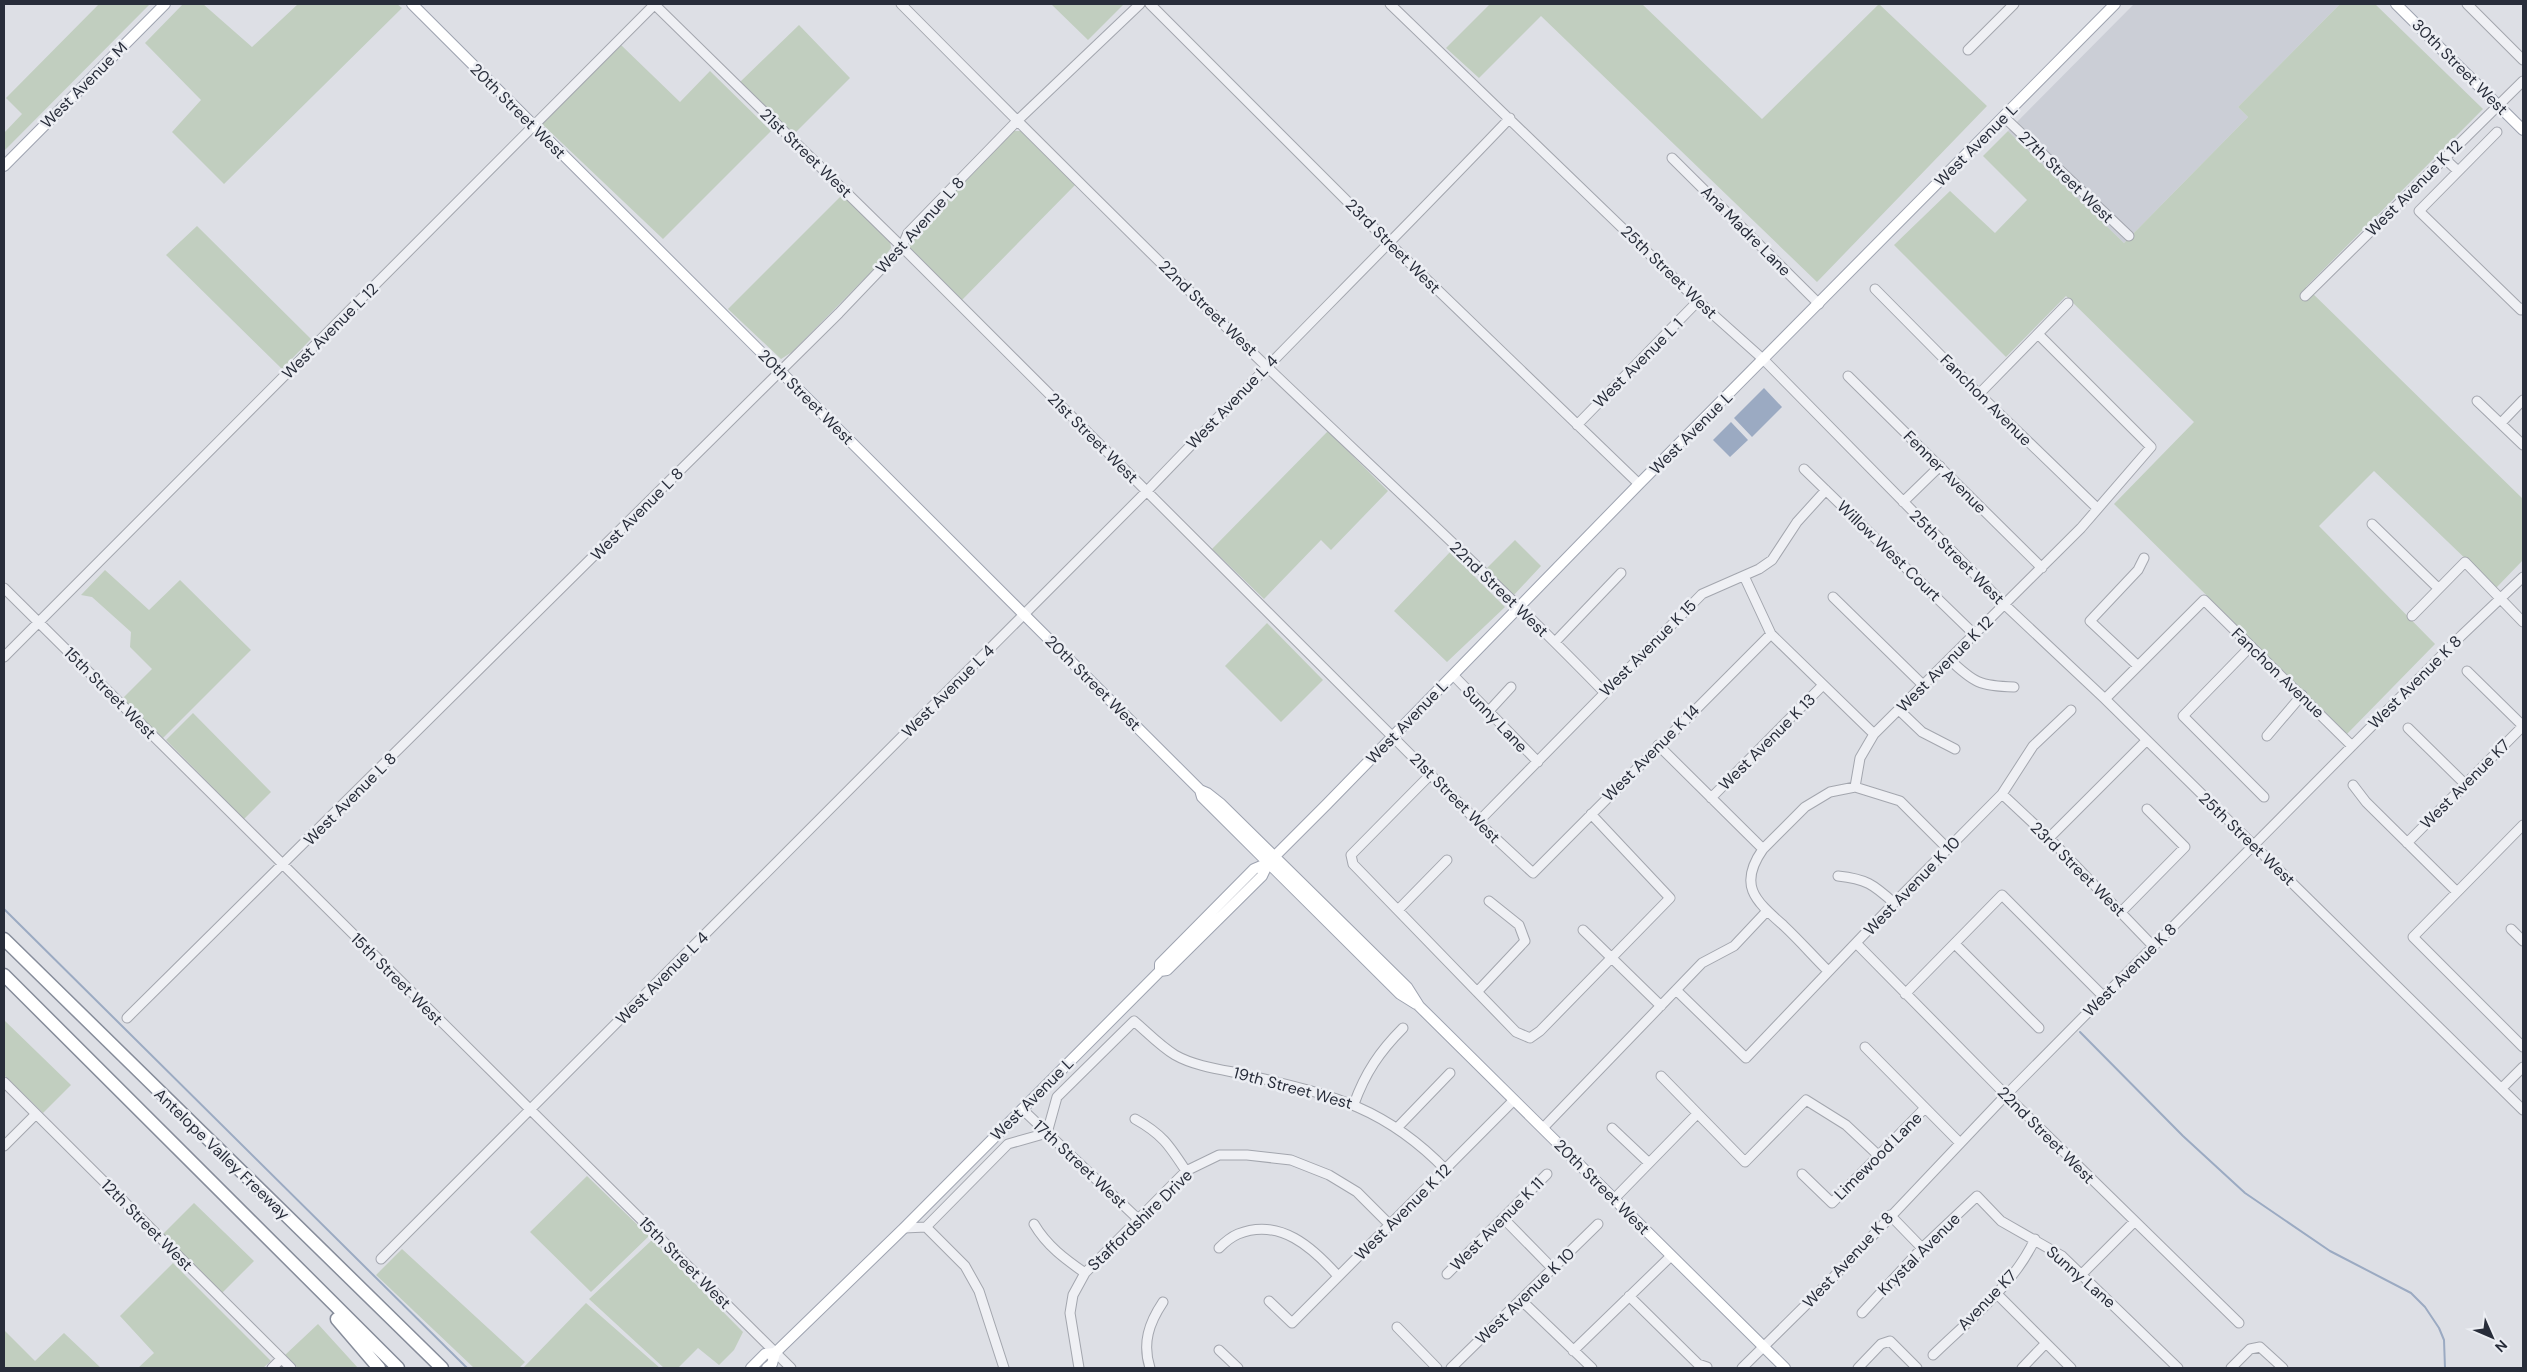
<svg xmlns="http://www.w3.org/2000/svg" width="2527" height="1372" viewBox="0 0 2527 1372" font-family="'DM Sans',sans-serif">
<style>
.built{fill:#cbced6}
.green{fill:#c1cebf}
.water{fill:#9baac2}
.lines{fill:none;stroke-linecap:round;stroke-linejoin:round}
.stream{stroke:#9baac2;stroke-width:2}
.minor-casing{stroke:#a3a6ae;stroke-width:11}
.major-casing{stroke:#9ea3b0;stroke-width:12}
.highway-casing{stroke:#868c9a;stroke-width:15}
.minor{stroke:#eff0f4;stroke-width:9}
.major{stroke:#fff;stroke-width:10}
.highway{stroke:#fff;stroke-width:12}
.labels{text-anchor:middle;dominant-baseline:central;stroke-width:5;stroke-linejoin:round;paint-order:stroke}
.street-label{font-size:16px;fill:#282d3a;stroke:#eceef3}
</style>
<rect width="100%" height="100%" fill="#dddfe5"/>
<path class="built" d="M2134,4H2340L2238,107L2248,117L2124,243L2008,131Z"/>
<path class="green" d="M99,4H150L4,151V133L22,114L6,98Z
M183,4H203L252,47L298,4H397L402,8L224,184L172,132L201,100L145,43Z
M1051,4H1124L1088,40Z
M1490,4H1642L1762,119L1879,4L1987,106L1817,282L1541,16L1479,78L1446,48Z
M2340,4H2375L2483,109L2306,287L2523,499V560L2496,588L2374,471L2319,526L2435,644L2347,734L2114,504L2194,422L2066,296L2006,357L1894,245L1950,191L1995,233L2027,200L1983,156L2008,131L2124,243L2248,117L2238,107Z
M799,25L850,78L794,134L740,82Z
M621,45L680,102L710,71L771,131L663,239L542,124Z
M1014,131H1022L1076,184L961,301L907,246V242Z
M843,194L890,240L891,248L880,263L792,352L781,359L728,309Z
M197,226L311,339L282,369L166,255Z
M1328,431L1388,491L1331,550L1321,540L1264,599L1212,549Z
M1515,540L1541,566L1513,596L1486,569Z
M1450,552L1505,607L1447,662L1394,611Z
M105,570L149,610L180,580L251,650L163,738L122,699L152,669L130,647L131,632L92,597L81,595Z
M1267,623L1323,680L1281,722L1225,666Z
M193,713L271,792L244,819L166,740Z
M4,1020L71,1085L43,1113L4,1075Z
M587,1176L649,1236L591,1292L530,1232Z
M194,1203L254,1261L222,1293L163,1234Z
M652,1240L743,1332L734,1350L719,1365L698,1348L678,1368H664L589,1299Z
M402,1249L525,1362L519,1368H474L376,1275Z
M173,1263L271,1361L263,1368H138L154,1353L120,1316Z
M586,1303L660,1368H523Z
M318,1324L358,1368H298L285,1355Z
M4,1330L35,1361L64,1333L101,1368H4Z"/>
<path class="water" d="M1764,388L1782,407L1752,437L1734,418Z
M1731,422L1748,440L1730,457L1713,440Z"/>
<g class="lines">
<path class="stream" d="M4,909L467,1368
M2080,1032L2183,1136L2245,1193L2330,1251L2411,1293L2425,1307L2439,1328L2444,1340L2445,1368"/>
<g class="minor-casing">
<path id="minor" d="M654,4L902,247L1478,822L1533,873L1771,634
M901,4C1022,126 1143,246 1266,366C1379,474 1495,580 1604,692
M1150,4L1390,244L1639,484
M1390,4L1698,301L1764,360L2005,605L2105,699L2523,1110
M2467,4L2523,60
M1968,50L2014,4
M2004,117L2129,236
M2497,132L2419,211L2521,310L2523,308
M1672,158L1819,304
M2444,158L2458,171
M1875,289L1979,394L2097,508
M2305,296L2523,81
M1848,376L2042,568
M1979,394L2068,303
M2477,401L2523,445
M2501,423L2523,400
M1577,425L1698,301
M1804,469L1974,634
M1903,502L1940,466
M2372,524L2438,588
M1744,576L1771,634L1874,734
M4,588L791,1368
M1833,597L1923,685
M2412,616L2465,562L2523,622
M1555,642L1621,573
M2251,646L2183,716L2264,797
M4,657L655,4
M1949,659C1974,683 1980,686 2014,687
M2138,666L2090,621L2138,570L2144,558
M2467,671L2523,726
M1453,675L1538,762
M2105,699L2204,600L2352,746
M1899,710L1922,732L1955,749
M1488,712L1511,687
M2408,728L2465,784
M2267,736L2302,695
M1658,745L1763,849C1737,886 1756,901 1784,926C1799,940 1813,956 1828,971
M1431,774L1351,855L1353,864L1516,1032L1530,1038L1540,1031L1670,898L1591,814
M2353,785L2366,802L2457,892
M1855,787L1900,801L1947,848
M2002,794L2049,838L2153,946
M1711,798L1823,685
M1478,822L1702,594L1759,569L1772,560L1797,522L1826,490
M2523,825L2413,937L2523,1047
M2049,838L2146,741
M2407,843L2523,726
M1763,849L1805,807L1830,792L1855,787L1860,758L1874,734L2081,528L2151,447L2038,334
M1838,876C1866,879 1873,884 1894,903
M1398,910L1447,860
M2121,912L2185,847L2147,809
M2511,929L2523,941
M1583,930L1661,1006
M1856,943L2006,1095L2239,1323
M1955,944L2039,1028
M1676,990L1746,1058L1894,903L2002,794L2033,746L2071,710
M1477,992L1525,941L1519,925L1489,901
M1905,994L2002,895L2104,997
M127,1018L839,313L902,247L908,233L1017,121L1140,4
M1865,1047L1960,1143
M1661,1076L1745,1162L1806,1100L1846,1125L1879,1156
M4,1082L291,1368
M2502,1088L2523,1067
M1354,1104C1365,1073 1380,1051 1403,1028
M1022,1109L1138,1219
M1135,1119C1162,1134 1169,1145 1186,1171
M1397,1128L1450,1073
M1543,1128L1702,963L1734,946L1766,912
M1612,1128L1649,1163
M4,1146L36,1114
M1802,1174L1832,1203L1925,1108
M1614,1199L1697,1114
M1890,1215L1922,1248
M1503,1218L1553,1269
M1034,1224C1047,1246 1065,1259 1085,1273
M926,1227L965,1266L979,1291L1004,1368
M904,1228L926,1227L1008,1144L1047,1133L1057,1097L1134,1021C1147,1032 1160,1046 1175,1055C1196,1067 1225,1070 1248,1075C1331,1095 1384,1106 1446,1170
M1219,1248C1224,1243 1231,1237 1238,1234C1280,1217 1313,1248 1338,1276
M381,1259L1146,492C1266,366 1390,244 1510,118
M1447,1274L1547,1174
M2082,1274L2134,1222
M1996,1293L2071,1368
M1629,1296L1698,1364L1707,1367
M1521,1300L1592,1368
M1269,1301L1292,1323L1514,1100
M1862,1313L1922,1248L1977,1196L2001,1221L2062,1256L2178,1368
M1397,1327L1437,1368
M1219,1350L1238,1368
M1573,1351L1670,1257
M1933,1355C1969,1320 2013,1286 2035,1239
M272,1368L281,1359
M1079,1368L1070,1313L1073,1295L1085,1273L1186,1171L1219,1155H1247L1291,1160L1329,1175L1357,1192L1390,1225
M1150,1368C1142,1343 1149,1323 1163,1302
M1451,1368L1598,1224
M1742,1368L1824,1287L2006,1095L2461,636L2523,577
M1858,1368L1881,1344L1890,1341L1917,1368
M2022,1368L2046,1343
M2231,1368L2250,1349L2260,1347L2283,1368"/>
</g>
<g class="major-casing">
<path id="major" d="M412,4L1200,790L1207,793L1221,804L1407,987L1419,1006L1785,1368
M2396,4L2523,130
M4,166L165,4
M1200,790L1202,797L1400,994L1416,1004
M1160,971V964L1254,869L1268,863L1327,804L1639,484L2115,4
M751,1368L765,1354L775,1353
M767,1368L772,1364L775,1353L904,1228L1160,971L1167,970L1262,876L1268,863"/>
</g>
<g class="highway-casing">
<path id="highway" d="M4,939L442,1368
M4,975L398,1368
M337,1319L379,1368"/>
</g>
<use href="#minor" class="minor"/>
<use href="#major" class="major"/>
<use href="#highway" class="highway"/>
</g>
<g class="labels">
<g class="street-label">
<text transform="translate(2460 67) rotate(45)">30th Street West</text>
<text transform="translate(84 85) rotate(-45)">West Avenue M</text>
<text transform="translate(518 111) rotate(45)">20th Street West</text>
<text transform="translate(1976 145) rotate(-45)">West Avenue L</text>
<text transform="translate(806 153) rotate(44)">21st Street West</text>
<text transform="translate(2066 177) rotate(44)">27th Street West</text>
<text transform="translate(2414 188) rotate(-45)">West Avenue K 12</text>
<text transform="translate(920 225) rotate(-48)">West Avenue L 8</text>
<text transform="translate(1746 231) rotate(45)">Ana Madre Lane</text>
<text transform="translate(1393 246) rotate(45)">23rd Street West</text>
<text transform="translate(1669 272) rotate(44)">25th Street West</text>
<text transform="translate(1208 308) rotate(44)">22nd Street West</text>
<text transform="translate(330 331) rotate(-45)">West Avenue L 12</text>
<text transform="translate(1638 363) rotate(-45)">West Avenue L 1</text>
<text transform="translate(806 397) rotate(45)">20th Street West</text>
<text transform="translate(1986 400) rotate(45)">Fanchon Avenue</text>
<text transform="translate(1232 402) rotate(-46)">West Avenue L 4</text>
<text transform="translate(1691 433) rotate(-45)">West Avenue L</text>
<text transform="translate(1093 438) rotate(45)">21st Street West</text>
<text transform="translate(1945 472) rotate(45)">Fenner Avenue</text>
<text transform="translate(637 514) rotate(-45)">West Avenue L 8</text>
<text transform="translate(1889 551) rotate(44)">Willow West Court</text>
<text transform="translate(1957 557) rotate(45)">25th Street West</text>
<text transform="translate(1499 589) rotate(44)">22nd Street West</text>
<text transform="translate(1648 648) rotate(-45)">West Avenue K 15</text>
<text transform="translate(1945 664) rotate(-45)">West Avenue K 12</text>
<text transform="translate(2278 673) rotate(44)">Fanchon Avenue</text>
<text transform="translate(2415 682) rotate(-45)">West Avenue K 8</text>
<text transform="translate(1093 683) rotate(45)">20th Street West</text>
<text transform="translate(948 691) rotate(-45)">West Avenue L 4</text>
<text transform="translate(110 693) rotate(45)">15th Street West</text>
<text transform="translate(1495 719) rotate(46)">Sunny Lane</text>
<text transform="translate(1407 722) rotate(-46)">West Avenue L</text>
<text transform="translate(1767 742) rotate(-45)">West Avenue K 13</text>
<text transform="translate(1651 753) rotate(-45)">West Avenue K 14</text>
<text transform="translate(2465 784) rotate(-45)">West Avenue K7</text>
<text transform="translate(1455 798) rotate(45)">21st Street West</text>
<text transform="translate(350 799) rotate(-45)">West Avenue L 8</text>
<text transform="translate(2247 839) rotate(44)">25th Street West</text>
<text transform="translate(2078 869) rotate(45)">23rd Street West</text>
<text transform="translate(1912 886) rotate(-46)">West Avenue K 10</text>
<text transform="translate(2130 970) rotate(-45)">West Avenue K 8</text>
<text transform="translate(662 978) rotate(-45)">West Avenue L 4</text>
<text transform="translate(397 979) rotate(45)">15th Street West</text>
<text transform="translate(1293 1088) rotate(15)">19th Street West</text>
<text transform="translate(1032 1099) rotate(-45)">West Avenue L</text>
<text transform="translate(2046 1135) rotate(45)">22nd Street West</text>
<text transform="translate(222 1154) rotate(44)">Antelope Valley Freeway</text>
<text transform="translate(1878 1156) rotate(-45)">Limewood Lane</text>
<text transform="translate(1080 1164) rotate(43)">17th Street West</text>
<text transform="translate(1602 1187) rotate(45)">20th Street West</text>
<text transform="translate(1403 1212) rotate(-45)">West Avenue K 12</text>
<text transform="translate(1140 1220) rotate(-44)">Staffordshire Drive</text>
<text transform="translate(1497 1224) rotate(-45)">West Avenue K 11</text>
<text transform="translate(147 1225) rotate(45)">12th Street West</text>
<text transform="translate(1919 1254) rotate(-45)">Krystal Avenue</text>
<text transform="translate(1848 1260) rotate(-47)">West Avenue K 8</text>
<text transform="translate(685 1263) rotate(45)">15th Street West</text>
<text transform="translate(2081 1277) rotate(41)">Sunny Lane</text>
<text transform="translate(1525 1296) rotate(-44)">West Avenue K 10</text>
<text transform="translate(1987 1300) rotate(-46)">Avenue K7</text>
</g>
</g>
<rect width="2527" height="1372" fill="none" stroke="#282d3a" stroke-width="10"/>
<g transform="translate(2492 1337) rotate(135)" stroke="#eceef3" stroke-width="4" paint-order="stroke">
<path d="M0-4L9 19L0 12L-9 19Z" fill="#282d3a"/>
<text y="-8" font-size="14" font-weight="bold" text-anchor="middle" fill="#282d3a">N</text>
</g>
</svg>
